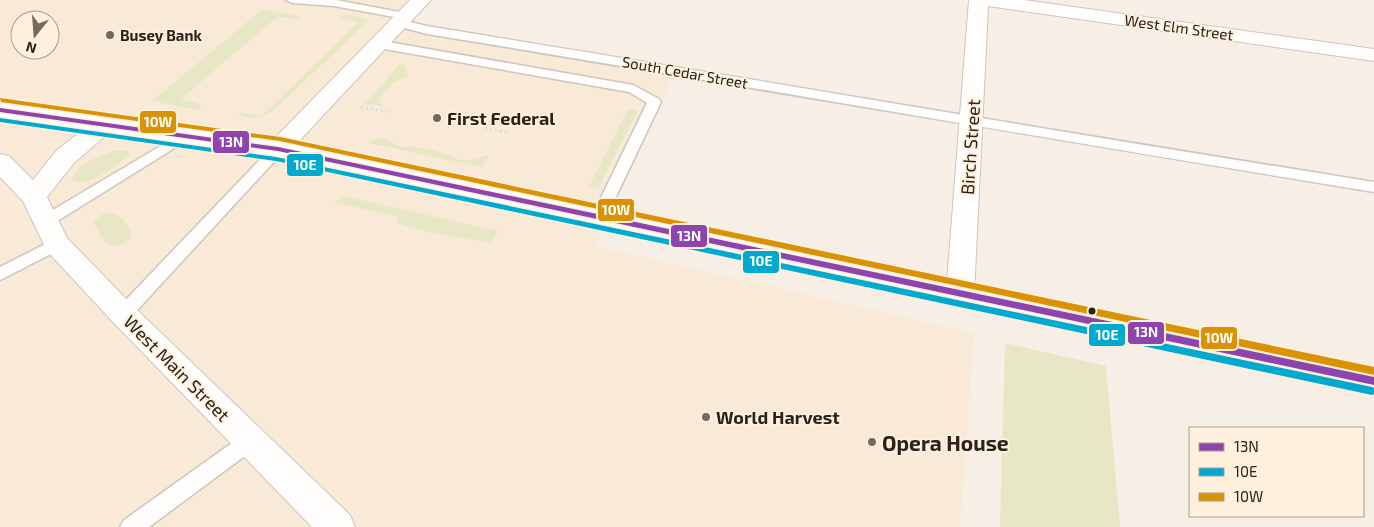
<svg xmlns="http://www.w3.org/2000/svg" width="1374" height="527" viewBox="0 0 1374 527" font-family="'Exo 2',sans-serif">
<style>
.built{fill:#f9ead8;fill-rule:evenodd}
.green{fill:#e7e7c5}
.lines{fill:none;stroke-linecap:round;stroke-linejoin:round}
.service-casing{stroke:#ccc6be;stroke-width:3}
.minor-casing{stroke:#ccc6be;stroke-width:2}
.tertiary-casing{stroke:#ccc6be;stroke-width:2}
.path{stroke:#dcdad7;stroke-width:2.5;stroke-dasharray:2 3;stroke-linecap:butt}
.service{fill:#fefdfb;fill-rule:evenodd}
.minor{fill:#fefdfb;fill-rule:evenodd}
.tertiary{fill:#fefdfb;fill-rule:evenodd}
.bus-1-casing{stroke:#fff0de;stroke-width:3}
.bus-2-casing{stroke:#fff0de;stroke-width:3}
.bus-3-casing{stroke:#fff0de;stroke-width:3}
.bus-1{fill:#8e44ad;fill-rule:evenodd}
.bus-2{fill:#00a9ce;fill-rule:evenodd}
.bus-3{fill:#d89204;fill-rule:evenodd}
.poi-dot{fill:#716a63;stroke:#fff0de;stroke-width:2}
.bus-dot{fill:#29231d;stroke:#fff0de;stroke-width:2}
.labels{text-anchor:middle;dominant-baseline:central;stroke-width:4;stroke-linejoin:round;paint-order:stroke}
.far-street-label{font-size:15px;fill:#29231d;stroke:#fff0de}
.far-poi-label{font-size:15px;font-weight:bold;fill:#29231d;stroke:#fff0de;text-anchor:start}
.poi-label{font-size:18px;font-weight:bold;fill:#29231d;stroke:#fff0de;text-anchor:start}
.street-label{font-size:18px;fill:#29231d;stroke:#fff0de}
.near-poi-label{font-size:21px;font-weight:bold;fill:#29231d;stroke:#fff0de;text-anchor:start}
.line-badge{stroke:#fff0de;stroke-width:2}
.badge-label{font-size:14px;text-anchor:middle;font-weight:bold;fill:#fff}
</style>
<rect width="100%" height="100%" fill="#f7efe6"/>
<path class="built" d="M0,0H421L398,23L415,30L673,78L595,246L974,333L960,527H0ZM20,20H50V50H20Z"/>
<path class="green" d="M263,9L302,17L298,19L277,17L181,99L200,104L201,106L197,110L152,101Z
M347,15L360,17L368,21L272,112C261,118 250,120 238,115L241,112L261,116L359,22L341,18V16Z
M401,63L405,66L408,77L395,82L379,98L383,106L364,104Z
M628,109L638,111L598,188L589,186Z
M376,138H384L402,147L410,146L436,151L461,160H469L489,155L482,167L368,143Z
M115,151H126L129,154L127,157C115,166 87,189 73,181L72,177C82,162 98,156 115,151Z
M343,196L498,231L491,243L431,233L396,223L399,217L334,202Z
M111,213C122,216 130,225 132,237L123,244L111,247L102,238L93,221L103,214Z
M1005,343L1106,366L1120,527H1000Z"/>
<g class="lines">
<g class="service-casing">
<path id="service" d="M286,0H336L405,13L411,16L405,19L334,6L292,3Z
M397,19L427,26C743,77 1058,132 1374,182V192C1058,141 743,85 427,34L393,25L391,23Z
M377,40L633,85L659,99L661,102L604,222L599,224L594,222L591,218L647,103L629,92L373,47L371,44Z
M184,132L189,133L191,136L189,139L51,225L46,227L41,225L38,221L41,217Z
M278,144L283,146L285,149L283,152L129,319L123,321L117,319L114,314L117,309L273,146Z
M57,238L63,240L65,244L63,248L0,280V267Z
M250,432L257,435L260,441L257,447L149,527H120L124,520L243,435Z"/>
</g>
<g class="minor-casing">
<path id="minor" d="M410,0H431L286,155L278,157L270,155L266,149L270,143Z
M969,0H1024L1374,49V61L988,6L974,295L970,303L960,306L950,303L946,295Z
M105,117L113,119L117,124L113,129L74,163L47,197L67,238L133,306L350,515L355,527H312L113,322L47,251L23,201L0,177V154L9,156L33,180L56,151L97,119Z"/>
</g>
<g class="tertiary-casing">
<path id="tertiary" d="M0,103L278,141L1374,368V394L278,157L0,117Z"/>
</g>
<path class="path" d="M361,107L388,112
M485,128L510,133"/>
<use href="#service" class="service"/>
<use href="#minor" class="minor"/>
<use href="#tertiary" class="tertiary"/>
<g class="bus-1-casing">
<path id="bus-1" d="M0,108L278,147L1374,377V385L278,151L0,112Z"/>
</g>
<g class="bus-2-casing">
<path id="bus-2" d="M0,118L276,157L1372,387L1374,388V394L1372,395L276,161L0,122Z"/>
</g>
<g class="bus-3-casing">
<path id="bus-3" d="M0,98L280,137L1374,367V375L280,141L1,102Z"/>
</g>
<use href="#bus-1" class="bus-1"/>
<use href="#bus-2" class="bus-2"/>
<use href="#bus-3" class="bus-3"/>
</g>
<g class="poi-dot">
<circle cx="110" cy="35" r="5"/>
<circle cx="437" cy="118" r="5"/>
<circle cx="706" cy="417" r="5"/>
<circle cx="872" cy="442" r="5"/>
</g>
<circle class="bus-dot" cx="1092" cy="311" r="4.5"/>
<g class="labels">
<g class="far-street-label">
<text transform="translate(1179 27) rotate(8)">West Elm Street</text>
<text transform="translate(685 72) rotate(10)">South Cedar Street</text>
</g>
<g class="far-poi-label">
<text x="120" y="35">Busey Bank</text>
</g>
<g class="poi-label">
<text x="447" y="118">First Federal</text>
<text x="716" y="417">World Harvest</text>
</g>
<g class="street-label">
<text transform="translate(970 147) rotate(-86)">Birch Street</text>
<text transform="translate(177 368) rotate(45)">West Main Street</text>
</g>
<g class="near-poi-label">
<text x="882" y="442">Opera House</text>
</g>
</g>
<g class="line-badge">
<rect x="139" y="110" width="38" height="24" rx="5" fill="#d89204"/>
<rect x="212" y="130" width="38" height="24" rx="5" fill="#8e44ad"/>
<rect x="286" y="153" width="38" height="24" rx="5" fill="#00a9ce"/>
<rect x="597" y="198" width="38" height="24" rx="5" fill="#d89204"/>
<rect x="670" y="224" width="38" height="24" rx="5" fill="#8e44ad"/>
<rect x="742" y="250" width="38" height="24" rx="5" fill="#00a9ce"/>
<rect x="1127" y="321" width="38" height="24" rx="5" fill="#8e44ad"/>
<rect x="1088" y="323" width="38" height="24" rx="5" fill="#00a9ce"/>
<rect x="1200" y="326" width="38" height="24" rx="5" fill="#d89204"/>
</g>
<g class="badge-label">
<text x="158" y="127">10W</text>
<text x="231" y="147">13N</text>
<text x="305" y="170">10E</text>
<text x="616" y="215">10W</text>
<text x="689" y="241">13N</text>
<text x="761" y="266">10E</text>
<text x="1146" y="337">13N</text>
<text x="1107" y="340">10E</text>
<text x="1219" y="343">10W</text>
</g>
<rect x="1189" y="427" width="175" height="90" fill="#fff0de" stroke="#a99e91"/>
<rect x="1199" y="443" width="25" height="8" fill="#8e44ad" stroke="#a99e91"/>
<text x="1234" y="452" font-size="15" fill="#29231d">13N</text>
<rect x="1199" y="468" width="25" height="8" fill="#00a9ce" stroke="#a99e91"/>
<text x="1234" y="477" font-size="15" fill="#29231d">10E</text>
<rect x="1199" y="493" width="25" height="8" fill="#d89204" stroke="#a99e91"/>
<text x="1234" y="502" font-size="15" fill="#29231d">10W</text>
<g transform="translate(35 35) rotate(197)"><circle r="24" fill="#fff0de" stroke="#a99e91"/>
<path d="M0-4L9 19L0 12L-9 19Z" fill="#716a63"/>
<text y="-8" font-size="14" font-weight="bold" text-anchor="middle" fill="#29231d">N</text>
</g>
</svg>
